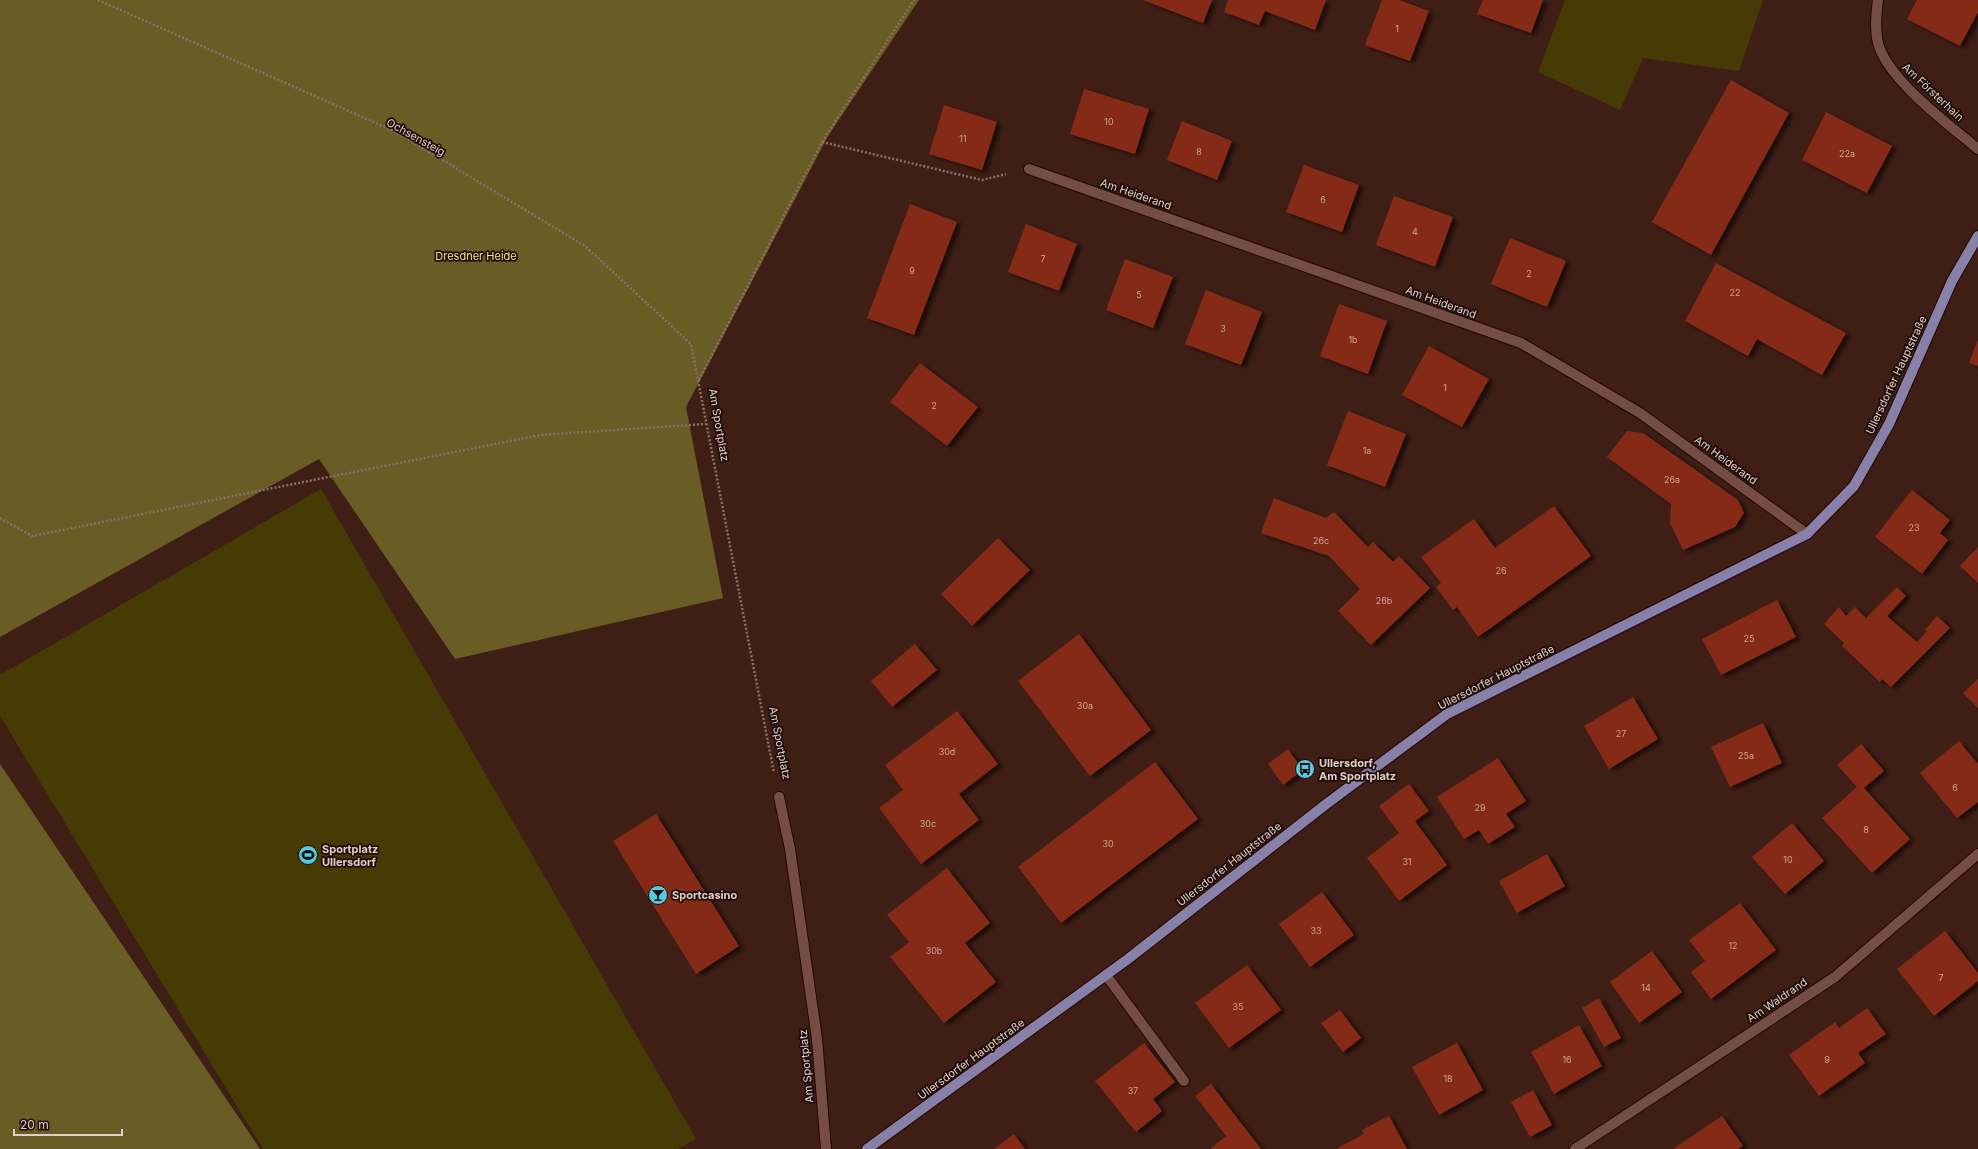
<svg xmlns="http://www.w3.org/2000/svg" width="1978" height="1149" viewBox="0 0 1978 1149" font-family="Inter,sans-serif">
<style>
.green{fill:#473b05}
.forest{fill:#6a5c25}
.building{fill:#852c14;filter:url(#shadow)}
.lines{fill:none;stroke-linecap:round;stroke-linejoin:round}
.minor-casing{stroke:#240602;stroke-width:12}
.major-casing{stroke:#240602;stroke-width:12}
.path{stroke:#8c6f68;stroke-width:2.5;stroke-dasharray:2 2;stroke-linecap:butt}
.minor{stroke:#744e44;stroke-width:10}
.major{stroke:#8780a8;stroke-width:10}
.labels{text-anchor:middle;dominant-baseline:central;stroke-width:3.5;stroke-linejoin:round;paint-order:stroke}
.number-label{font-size:9px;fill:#cca59a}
.street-label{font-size:11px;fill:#e4cdc7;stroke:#1c0d09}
.park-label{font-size:11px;fill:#fde37d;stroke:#1c0d09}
.poi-label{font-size:11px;font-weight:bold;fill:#e4cdc7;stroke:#1c0d09;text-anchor:start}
</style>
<defs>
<filter id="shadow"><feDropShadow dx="4.5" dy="2.5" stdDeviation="2" flood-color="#0009"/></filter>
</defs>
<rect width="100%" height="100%" fill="#3f1e16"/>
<path class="green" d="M1565,0H1763L1739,71L1643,58L1620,110L1538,72Z
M321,489L696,1139L678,1149H263L0,716V675Z"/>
<path class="forest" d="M0,0H919L828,136L686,407L723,598L455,659L319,459L0,637Z
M0,764L260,1149H0Z"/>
<path class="building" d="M1143,0H1212L1203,23Z
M1228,0H1326L1315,30L1265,11L1259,25L1224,12Z
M1382,0H1399L1429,11L1410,61L1365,45Z
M1483,0H1543L1531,33L1477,14Z
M1917,0H1978V12L1960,46L1907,19Z
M1731,80L1789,113L1711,255L1652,222Z
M1084,89L1149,109L1135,154L1070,134Z
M944,105L997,122L982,170L929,154Z
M1826,112L1892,146L1867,193L1802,160Z
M1182,121L1232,141L1217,180L1167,160Z
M1304,165L1359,185L1342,232L1286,212Z
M1394,196L1453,217L1435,267L1376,245Z
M910,204L957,222L914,335L867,318Z
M1026,224L1077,244L1059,291L1008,272Z
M1510,238L1566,261L1547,307L1491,284Z
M1125,259L1173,277L1153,328L1106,310Z
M1716,263L1846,333L1822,375L1757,339L1748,356L1685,321Z
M1206,290L1262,312L1241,365L1185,344Z
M1339,304L1387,321L1368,374L1320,356Z
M1978,340V366L1969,363Z
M1429,346L1489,379L1462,427L1402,395Z
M920,363L978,407L947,446L890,402Z
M1348,411L1406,434L1385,487L1327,465Z
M1627,431L1643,433L1738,500L1744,513L1735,527L1683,550L1670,523L1671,504L1607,457Z
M1912,490L1950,520L1940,533L1948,540L1922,574L1875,537Z
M1274,498L1326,518L1334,512L1368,547L1373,542L1393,562L1399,556L1430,588L1371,645L1338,611L1360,589L1329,556L1261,533Z
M1554,506L1591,556L1478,637L1457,607L1453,610L1436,587L1441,583L1421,557L1474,519L1495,548Z
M998,538L1030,570L972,626L941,594Z
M1978,547V583L1960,566Z
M1897,587L1906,596L1887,616L1917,642L1927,631L1925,630L1937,616L1950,628L1891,687L1882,679L1880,682L1842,646L1844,643L1824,624L1839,607L1846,616L1855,607L1866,618Z
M1777,600L1796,637L1721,675L1702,639Z
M1079,634L1151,730L1090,776L1018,681Z
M915,644L937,670L892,707L871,681Z
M1978,679V708L1963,693Z
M1633,697L1658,739L1609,769L1584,726Z
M957,711L998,764L959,794L979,820L921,864L879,808L903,790L885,765Z
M1763,723L1782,763L1730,787L1711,747Z
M1959,741L1978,764V802L1957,818L1920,773Z
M1861,744L1884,771L1864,788L1910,839L1872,873L1822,818L1857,787L1837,765Z
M1288,749L1303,770L1283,785L1268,764Z
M1498,758L1526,801L1506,814L1515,827L1488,844L1479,830L1464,839L1437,797Z
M1155,762L1198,819L1061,923L1018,867Z
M1409,784L1429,811L1415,821L1447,865L1399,901L1367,858L1399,833L1379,806Z
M656,814L739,946L696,974L613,841Z
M1792,823L1824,861L1785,894L1752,857Z
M1547,854L1565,886L1517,913L1499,881Z
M947,868L990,923L965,943L996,982L944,1023L890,957L909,942L887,915Z
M1322,892L1354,935L1310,967L1279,924Z
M1740,903L1776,950L1711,999L1691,972L1705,961L1689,940Z
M1945,931L1978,973V981L1934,1016L1897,969Z
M1652,951L1682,992L1639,1023L1610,982Z
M1247,965L1281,1010L1229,1048L1195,1003Z
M1599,998L1621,1038L1604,1047L1582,1008Z
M1867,1008L1886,1034L1858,1053L1865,1063L1819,1096L1789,1055L1835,1022L1839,1028Z
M1340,1010L1361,1038L1343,1052L1321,1023Z
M1579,1025L1602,1066L1554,1094L1531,1052Z
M1144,1043L1175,1082L1153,1099L1162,1111L1136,1132L1095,1081Z
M1457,1043L1483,1090L1439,1115L1412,1067Z
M1211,1084L1261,1149H1210L1226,1136L1195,1096Z
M1533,1090L1552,1125L1530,1137L1511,1102Z
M1389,1116L1407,1149H1336L1364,1134L1362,1130Z
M1722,1116L1743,1146L1738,1149H1673Z
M1014,1134L1025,1149H994Z"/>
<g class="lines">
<g class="minor-casing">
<path id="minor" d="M1878,0C1876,15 1874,34 1880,49C1894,84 1948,124 1978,149
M1029,169L1521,343L1640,413L1807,534
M779,797L790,849L817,1039L826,1149
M1106,975L1184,1081
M1575,1149L1835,977L1978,854"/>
</g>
<g class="major-casing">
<path id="major" d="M867,1149L1128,959L1325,805L1447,714L1807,534L1854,486L1889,424L1952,281L1978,236"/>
</g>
<path class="path" d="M98,0L396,132L585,246L691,344L774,773
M822,142L914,0
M699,380L822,142L982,180L1006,174
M0,518L32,536L540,435L706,424"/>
<use href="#minor" class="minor"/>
<use href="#major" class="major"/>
</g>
<defs>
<g id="bus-disc" transform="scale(1)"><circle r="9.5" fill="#58c9e3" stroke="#1c0d09"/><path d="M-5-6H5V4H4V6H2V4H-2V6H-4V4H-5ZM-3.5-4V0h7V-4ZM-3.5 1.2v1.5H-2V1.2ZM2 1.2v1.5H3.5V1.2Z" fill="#111"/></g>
<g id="stadium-disc" transform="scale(1)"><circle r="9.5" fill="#58c9e3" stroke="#1c0d09"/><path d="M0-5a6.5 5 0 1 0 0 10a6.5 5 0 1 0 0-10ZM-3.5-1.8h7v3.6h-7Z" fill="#111"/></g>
<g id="bar-disc" transform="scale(1)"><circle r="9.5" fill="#58c9e3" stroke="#1c0d09"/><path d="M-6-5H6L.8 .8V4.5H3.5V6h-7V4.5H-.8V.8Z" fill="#111"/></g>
</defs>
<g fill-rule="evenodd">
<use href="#bus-disc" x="1305" y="769"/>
<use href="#stadium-disc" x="308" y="855"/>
<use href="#bar-disc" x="658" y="895"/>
</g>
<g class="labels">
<g class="number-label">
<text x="1397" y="28">1</text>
<text x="1109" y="121">10</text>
<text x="963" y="138">11</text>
<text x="1199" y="151">8</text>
<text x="1847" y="153">22a</text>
<text x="1323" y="199">6</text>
<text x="1415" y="231">4</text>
<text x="1043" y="258">7</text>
<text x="912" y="270">9</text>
<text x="1529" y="273">2</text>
<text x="1735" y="292">22</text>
<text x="1139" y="294">5</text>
<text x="1223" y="328">3</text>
<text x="1353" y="339">1b</text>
<text x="1445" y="387">1</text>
<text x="934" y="405">2</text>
<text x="1367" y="450">1a</text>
<text x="1672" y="479">26a</text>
<text x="1914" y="527">23</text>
<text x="1321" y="540">26c</text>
<text x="1501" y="570">26</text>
<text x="1384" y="600">26b</text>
<text x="1749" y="638">25</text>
<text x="1085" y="705">30a</text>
<text x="1621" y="733">27</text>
<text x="947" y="751">30d</text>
<text x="1746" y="755">25a</text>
<text x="1955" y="787">6</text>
<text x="1480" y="807">29</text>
<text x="928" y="823">30c</text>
<text x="1866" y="829">8</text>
<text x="1108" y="843">30</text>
<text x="1788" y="859">10</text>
<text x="1407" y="861">31</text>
<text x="1316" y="930">33</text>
<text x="1733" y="945">12</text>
<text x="934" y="950">30b</text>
<text x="1941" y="977">7</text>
<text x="1646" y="987">14</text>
<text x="1238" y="1006">35</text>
<text x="1567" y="1059">16</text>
<text x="1827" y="1059">9</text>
<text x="1448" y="1078">18</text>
<text x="1133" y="1090">37</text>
</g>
<g class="street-label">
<text transform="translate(1933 92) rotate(43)">Am Försterhain</text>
<text transform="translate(416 137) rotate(29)">Ochsensteig</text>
<text transform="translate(1136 194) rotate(19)">Am Heiderand</text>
<text transform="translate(1441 302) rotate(20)">Am Heiderand</text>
<text transform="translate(1896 375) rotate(-65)">Ullersdorfer Hauptstraße</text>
<text transform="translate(719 425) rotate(80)">Am Sportplatz</text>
<text transform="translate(1726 460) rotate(36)">Am Heiderand</text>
<text transform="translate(1496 677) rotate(-27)">Ullersdorfer Hauptstraße</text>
<text transform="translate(780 743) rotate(79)">Am Sportplatz</text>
<text transform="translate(1229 864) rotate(-38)">Ullersdorfer Hauptstraße</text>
<text transform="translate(1777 1000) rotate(-34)">Am Waldrand</text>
<text transform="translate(971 1059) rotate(-36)">Ullersdorfer Hauptstraße</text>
<text transform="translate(806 1066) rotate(-95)">Am Sportplatz</text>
</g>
<g class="park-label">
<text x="476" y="256">Dresdner Heide</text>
</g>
<g class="poi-label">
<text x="1319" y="763">Ullersdorf,<tspan x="1319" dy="13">Am Sportplatz</tspan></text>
<text x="322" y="849">Sportplatz<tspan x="322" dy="13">Ullersdorf</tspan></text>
<text x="672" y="895">Sportcasino</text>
</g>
</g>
<path d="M14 1129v6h108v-6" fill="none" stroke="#e4cdc7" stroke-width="2"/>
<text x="20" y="1129" font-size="12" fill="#e4cdc7" stroke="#1c0d09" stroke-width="3" paint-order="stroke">20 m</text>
</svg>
